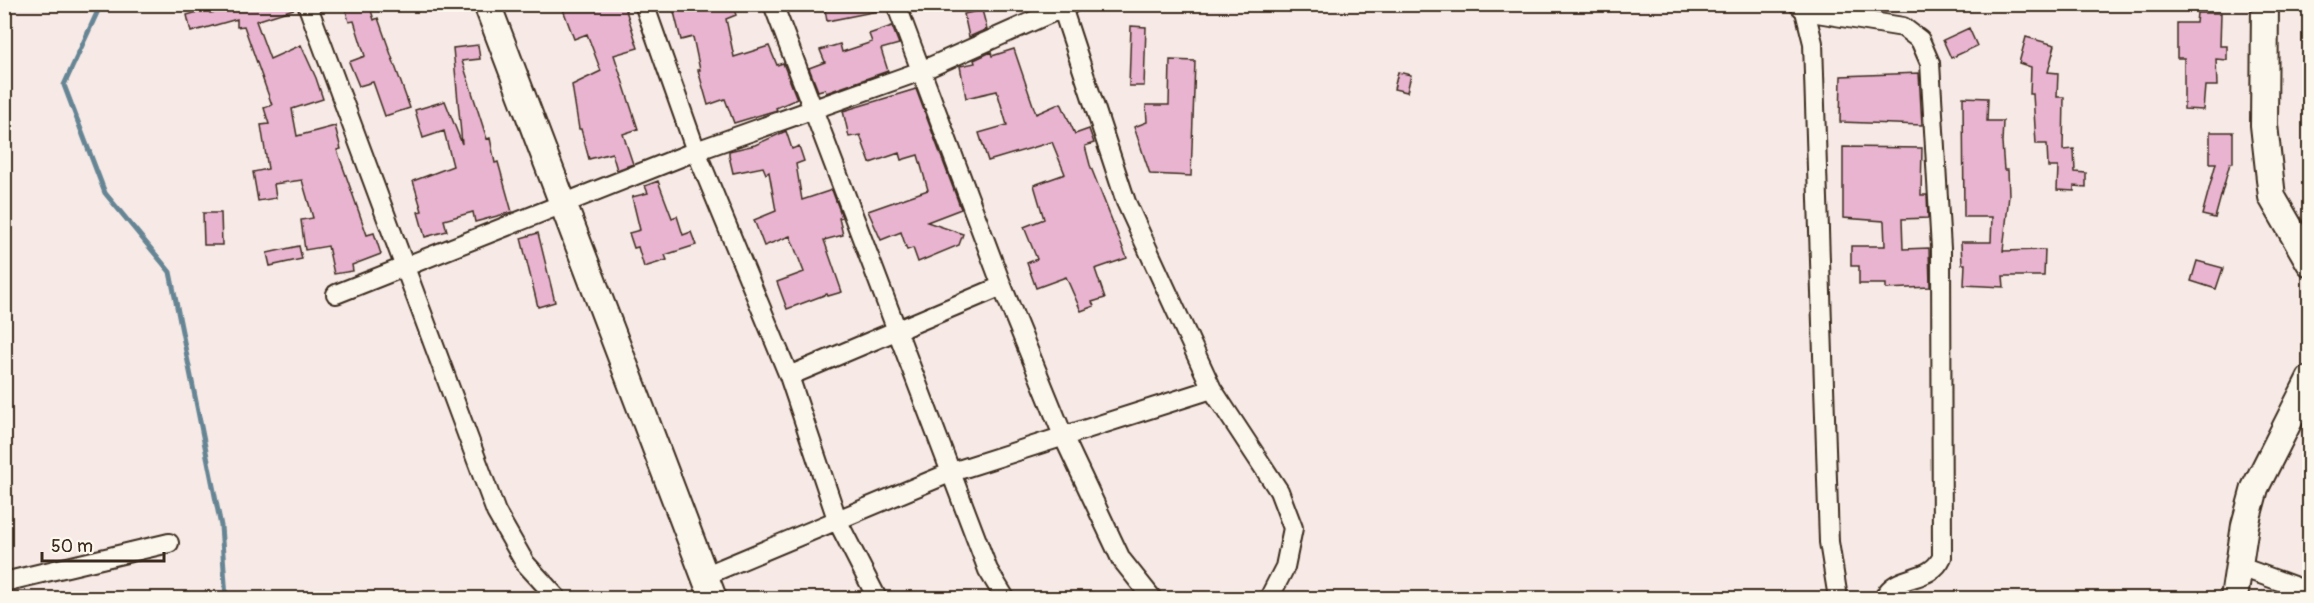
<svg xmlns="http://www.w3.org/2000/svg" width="2314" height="603" viewBox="0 0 2314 603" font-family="Pangolin,sans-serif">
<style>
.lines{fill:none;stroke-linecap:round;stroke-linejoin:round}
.stream{stroke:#668594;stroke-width:5}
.building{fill:#e8b4cf;stroke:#3b2a1e;stroke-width:1.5}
.street-casing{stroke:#3b2a1e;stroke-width:22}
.secondary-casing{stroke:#3b2a1e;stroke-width:30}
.street{stroke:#fbf7ec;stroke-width:18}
.secondary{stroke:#fbf7ec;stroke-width:26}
</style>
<rect width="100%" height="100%" fill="#f7eae6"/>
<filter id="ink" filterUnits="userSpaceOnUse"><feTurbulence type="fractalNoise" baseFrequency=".0167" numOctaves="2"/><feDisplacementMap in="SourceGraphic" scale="12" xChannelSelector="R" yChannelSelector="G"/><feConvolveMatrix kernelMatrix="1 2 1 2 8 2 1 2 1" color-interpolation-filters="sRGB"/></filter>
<g filter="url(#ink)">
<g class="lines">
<path class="stream" d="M101,4L64,85L105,193L170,272L221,526L226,598"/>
</g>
<path class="building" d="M236,4H296L297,8L256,21L270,59L301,45L316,78L323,99L292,109L297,136L335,126L341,149L337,150L367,235L374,233L381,254L352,265L353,271L334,274L328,246L305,250L301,220L313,218L302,180L274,184L276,198L258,201L253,172L268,169L261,125L269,124L264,108L272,105L244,26L237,27V19L191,32L187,15L209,9L210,13L236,10Z
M344,4H369L374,20L378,18L410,108L385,116L373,82L359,86L349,62L365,56L354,21L349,22Z
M561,4H624L638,48L614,55L638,129L623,134L633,164L617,170L612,153L589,159L581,129H579L572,85L601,71L587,34L574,39Z
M672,4H732L736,15L726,19L734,57L769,46L777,65L783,63L797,99L776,108L777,110L734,123L725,99L708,105L698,70H700L693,37L681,40Z
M824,4H877L878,11L827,21Z
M982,10L987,29L969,37L964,14Z
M2197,13H2221L2220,46H2227V60L2216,59L2217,86H2205L2203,110L2184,109V58H2177V23H2196Z
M892,26L899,44L881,49L888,71L826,93L825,89L818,91L809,68L825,62L820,50L840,44L842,52L872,42L869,34Z
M1131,26L1146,27L1144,86H1129Z
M1969,28L1977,46L1951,58L1943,40Z
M2026,37L2055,45L2048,72L2058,73L2057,97H2064L2063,150L2074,149L2075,172L2086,173V187L2074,186V191L2057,190L2058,167H2048L2047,144H2036L2033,94H2030L2031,67L2019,63Z
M478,45L480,59L462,61L487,139L490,138L495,163L498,162L512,212L475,222L473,212L444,220L447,231L425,237L418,212L422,211L413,181L453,166L444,131L423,138L415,110L445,101L462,144L453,48Z
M1014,49L1036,114L1061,103L1075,134L1089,129L1094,143L1085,146L1090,165L1127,258L1095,269L1105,298L1092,302L1094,306L1081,311L1066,277L1036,288L1027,263L1037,259L1024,227L1044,219L1034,185L1065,174L1052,142L988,161L979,133L1007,125L997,91L966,98L960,66L975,63L974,60L991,52L992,56Z
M1170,60L1195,61L1191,176L1150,174L1134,127L1147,122L1146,105H1169Z
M1398,72L1411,75L1407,92L1394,89Z
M1919,73L1922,125L1840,122L1841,76Z
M916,89L961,209L927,222L963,234L959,245L918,262L913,248L907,250L901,232L881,240L868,211L928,190L918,155L901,160L899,153L870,163L860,135L849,137L843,111Z
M1963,97L1988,98L1987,121H2003L2002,143L2004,170H2008L2009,195L2003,251L2045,250L2044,276H2003L2004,287L1964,285L1965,264H1962L1961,242H1991L1992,217H1964Z
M786,131L792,149L799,146L804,161L796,164L802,200L832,190L842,217L839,218L843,235L824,240L842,292L828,296L827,294L787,309L777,282L804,272L790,236L764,246L754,220L776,211L769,172L766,174L763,167L733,173L729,156V151L755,145Z
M2210,132H2233V163H2230L2215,218L2202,215L2216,163H2210Z
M1843,147L1922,148L1921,195H1927L1928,218L1902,219L1903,249L1929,248L1930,287L1886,289V284H1859V266H1851V246H1885L1884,221L1843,218Z
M658,181L672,218L677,216L683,235L691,232L696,245L665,255L667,260L644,267L638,247L634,248L629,233L640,230L632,197L648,193L645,186Z
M203,213H221L222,245H204Z
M538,233L555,302L538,307L521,238Z
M299,246L302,259L270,266L267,253Z
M2197,261L2223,268L2216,289L2191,281Z"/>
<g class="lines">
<g class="street-casing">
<path id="street" d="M307,4L496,512L525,563L557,598
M644,4L696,151L789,376L838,522L877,598
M773,4L988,570L1005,598
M896,4L1002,286L1064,438L1121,559L1152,598
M1061,4L1126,202L1212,389L1279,491L1293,528L1285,567L1269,598
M1798,4L1805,11L1813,43L1829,542L1838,598
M1805,11L1903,27L1920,40L1930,63L1941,249L1942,557C1930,584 1896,572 1884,598
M336,294L696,151L921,71L1071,4
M789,376L1002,286
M2238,566L2310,592
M704,576L952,472L1212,389
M4,582L169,543"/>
</g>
<g class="secondary-casing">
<path id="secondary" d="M487,4L713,598
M2265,4L2264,125L2272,197L2310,263
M2234,598L2245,525L2255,488L2310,379"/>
</g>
<use href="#street" class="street"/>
<use href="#secondary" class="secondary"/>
</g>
</g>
<rect width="2314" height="603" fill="none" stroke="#fbf7ec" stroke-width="24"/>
<rect x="12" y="12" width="2290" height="579" fill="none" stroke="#3b2a1e" stroke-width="2" filter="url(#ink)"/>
<path d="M42 552v9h122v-9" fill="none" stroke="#3b2a1e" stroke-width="3"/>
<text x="51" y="552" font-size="18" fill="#3b2a1e" stroke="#fbf7ec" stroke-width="4.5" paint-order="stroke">50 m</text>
</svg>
